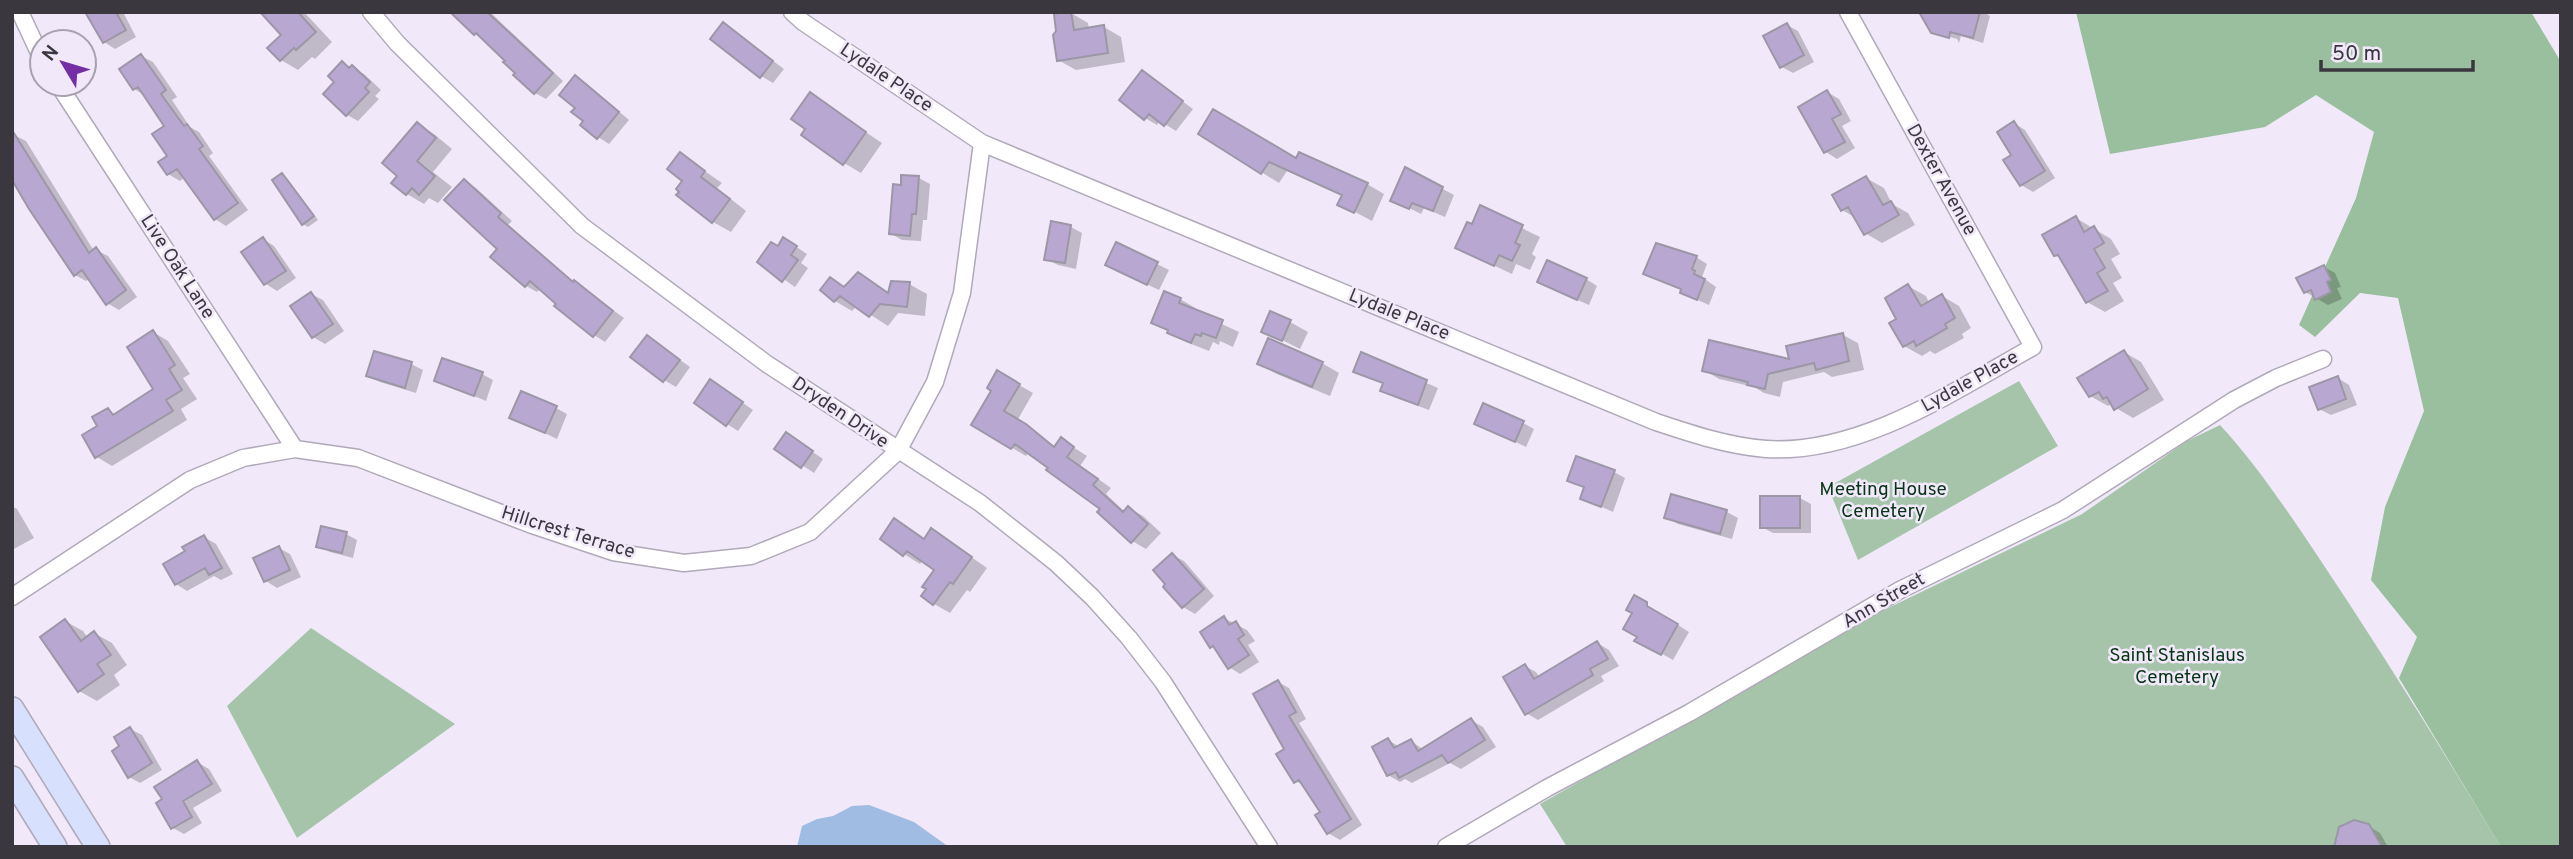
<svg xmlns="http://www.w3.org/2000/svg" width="2573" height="859" viewBox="0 0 2573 859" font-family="Overpass,sans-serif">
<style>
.green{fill:#a5c4aa}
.forest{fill:#99bf9e}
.water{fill:#a1bce2}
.shadow{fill:#0003}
.building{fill:#b8a8d1;stroke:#9c97a7;stroke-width:2}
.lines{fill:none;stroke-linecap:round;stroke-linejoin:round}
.street-casing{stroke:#b0a9b9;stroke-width:19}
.secondary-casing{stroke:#b0a9b9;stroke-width:26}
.street{stroke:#fff;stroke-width:16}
.secondary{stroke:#d7e0fd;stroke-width:23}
.labels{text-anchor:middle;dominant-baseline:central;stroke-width:5;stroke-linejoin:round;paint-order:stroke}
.street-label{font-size:19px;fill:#3a373e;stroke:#f1e9fa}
.park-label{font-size:19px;fill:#073415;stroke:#f1e9fa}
</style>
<rect width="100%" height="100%" fill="#f1e9fa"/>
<path class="green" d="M2019,381L2058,446L1858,560L1828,487Z
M2220,425C2255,463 2284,506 2313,549C2378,646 2440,746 2501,847H1567L1540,804L1880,612L2082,514L2187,441Z
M311,628L455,724L297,838L227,706Z"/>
<path class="forest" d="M2076,12H2531L2561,62V847H2501L2399,678L2417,637L2371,580L2385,507L2424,411L2398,298L2360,293L2315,337L2299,325L2356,198L2374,132L2316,95L2265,127L2110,154Z"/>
<path class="water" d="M869,805L914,822L949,847H797L802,826L817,819L833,816L852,806Z"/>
<path class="shadow" d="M87,12H123L136,37L115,49L104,42Z
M262,12H304L332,42L315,59L312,57L298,70L281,60L284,35Z
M464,12H490L563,81L546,99L535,93L486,41L475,34Z
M1921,12H1984L1990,16L1983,43L1961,36L1959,43L1957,39L1932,32Z
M1071,13L1088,23L1089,30L1104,27L1121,37L1125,62L1076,70L1058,60Z
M723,24L784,69L773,83L761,76Z
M1787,25L1798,31L1814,62L1793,73L1782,67Z
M141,56L153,62L177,97L172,100L190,127L199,132L213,153L209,156L248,210L226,226L215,219L185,177L180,181L168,174L167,126L146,96L134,89Z
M343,63L364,74L381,90L375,96L379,99L358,121L347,115L337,82Z
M1143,72L1193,109L1176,131L1160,121L1157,125L1145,118Z
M576,77L587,84L629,120L609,144L598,137L577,108Z
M1827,92L1839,99L1851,121L1842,126L1855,148L1837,159L1826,152L1800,108Z
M810,95L882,143L861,173L844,163L808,129Z
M2014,123L2025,130L2055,178L2033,192L2021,185L2013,156Z
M417,124L434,134L452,149L433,172L452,187L438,203L429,198L424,204L407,194L399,176Z
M1200,134L1297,160L1367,184L1384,194L1372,221L1340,204L1343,196L1287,171L1279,183Z
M14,135L26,141L94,251L96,250L108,256L137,297L119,310L107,303L90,279L86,281L75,275L14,179L12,181V136Z
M680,154L722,183L717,188L746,211L731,232L713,222L679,195L684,180Z
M1406,169L1454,195L1445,217L1424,208L1421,214L1393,200Z
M282,175L287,178L318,220L308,227L303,224Z
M919,178L930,184L927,220H923L921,241L902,240L890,233L902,186Z
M1866,178L1884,188L1892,204L1908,213L1915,225L1882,243L1865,233L1856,218L1842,210Z
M465,181L476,188L512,221L508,225L574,282L624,318L605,342L594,335L541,288L537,292L526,286L499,249Z
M1481,208L1540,237L1532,254L1536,257L1530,270L1516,264L1512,274L1457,248L1473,227Z
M2076,218L2111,239L2120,254L2111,259L2122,278L2113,283L2124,301L2105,312L2087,302L2063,259L2056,255Z
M1071,227L1082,233L1076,269L1058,265L1046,259Z
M263,239L274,246L296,278L277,291L266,284L244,252Z
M1117,244L1169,270L1159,290L1119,271Z
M795,246L807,254L801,263L808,268L795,287L759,262L778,248Z
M1696,257L1707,264L1702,277L1716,287L1709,305L1682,293L1683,290L1646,273Z
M2324,267L2335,273L2341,287L2337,288L2342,299L2328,305L2305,292Z
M858,274L889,294L909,284L927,294L925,316L898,313L888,326L857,306L852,311L835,301Z
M1586,279L1597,286L1589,305L1550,288Z
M1908,286L1926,296L1929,303L1942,296L1959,306L1971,328L1962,334L1964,338L1935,354L1930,351L1922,356L1904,346L1899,319Z
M311,294L323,300L344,331L325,344L313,337L292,307Z
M1180,299L1197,309L1196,312L1239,332L1233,347L1220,341L1219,345L1213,342L1209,351L1186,342L1153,322Z
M1290,322L1308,332L1300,349L1264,331Z
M153,332L168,341L190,374L183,378L197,399L181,409L187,420L112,466L97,457L100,426L108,410L116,415L156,389Z
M1843,335L1858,343L1864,370L1832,377L1824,372L1783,382L1780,397L1764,393L1754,387L1719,379L1704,370L1792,361Z
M658,344L690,367L676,387L664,380Z
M2124,352L2141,362L2164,400L2133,418L2116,408L2113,403L2108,406L2090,396Z
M1362,355L1438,388L1429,410L1394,397L1382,390L1385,384L1356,371Z
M1322,363L1339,373L1330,396L1277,374L1260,364Z
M411,364L423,370L416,393L380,382L368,376Z
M998,373L1033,393L1017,421L1056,447L1062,440L1087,456L1080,466L1111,488L1106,494L1125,512L1129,508L1143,516L1161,533L1146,549L1132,541L1103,509L1029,452L1026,456L973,425L994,390Z
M482,374L493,380L486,401L436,380Z
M2338,378L2349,385L2357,405L2331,415L2319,409Z
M722,388L753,410L738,431L727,424Z
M556,408L567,414L557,439L511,417Z
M1476,423H1523L1534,429L1526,447Z
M797,441L823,459L814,473L776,448Z
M1614,472L1625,478L1613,512L1582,498L1585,488L1569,480Z
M1672,496L1727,512L1738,518L1732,539L1678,524L1666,517Z
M1800,498L1811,504V533H1773L1762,527Z
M12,506L17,509L34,538L12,550Z
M895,521L925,540H947L987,568L970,592L967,590L950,613L934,604L937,570L923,560L920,564L904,554Z
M346,534L357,540L353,558L330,552L318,546Z
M204,537L216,544L233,574L221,580L214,576L187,591L176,584L188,552Z
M279,548L290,554L301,577L277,588L266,581L255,559Z
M1172,555L1184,561L1214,596L1195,614L1183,607L1165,587Z
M1635,598L1689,632L1673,660L1637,640L1639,636L1634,612Z
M1224,618L1247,630L1255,641L1248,645L1259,662L1240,674L1229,667L1218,650L1211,646Z
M65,621L83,631L88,638L94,633L112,643L127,665L114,675L120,685L97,701L79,691Z
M1597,643L1609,650L1619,666L1601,676L1604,681L1538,720L1526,713L1525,666L1536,672L1540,678Z
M1278,682L1289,688L1306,719L1299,723L1362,825L1340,840L1328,833L1322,812L1306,787L1296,781Z
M1471,720L1483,727L1496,747L1461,769L1450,763L1412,783L1405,779L1400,782L1388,775V740L1400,747L1411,741L1424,750Z
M130,729L142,735L162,770L140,783L129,777L122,747Z
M197,762L209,769L222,791L193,808L202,823L184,834L173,828Z
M2368,826L2380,833L2388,847H2338Z"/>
<path class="building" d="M85,12H116L126,30L103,43Z
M260,12H298L316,32L296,50L294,48L280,61L267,48L281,35Z
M450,12H487L553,73L534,94L513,75L515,73L503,62L505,61L476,33L474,35Z
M1064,12H1071L1074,30L1104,25L1108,53L1057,61L1053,35L1056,31L1054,14Z
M1919,12H1980L1973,38L1950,32L1949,38L1931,33Z
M723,22L773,61L760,78L710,39Z
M1787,23L1804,55L1780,68L1763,36Z
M141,54L166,90L161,94L184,126L187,124L203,146L199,149L238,203L214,220L177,169L167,175L158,162L167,156L152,134L164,126L138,87L133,90L119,69Z
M342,61L349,68L352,65L370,82L365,88L369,92L346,116L323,94L334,82L328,76Z
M1142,70L1183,101L1164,126L1149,114L1144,120L1119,100Z
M575,75L619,112L597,139L580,125L583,121L571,112L575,108L559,95Z
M1827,90L1841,114L1832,119L1845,142L1824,153L1798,107Z
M810,92L866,132L843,165L801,135L805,129L791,119Z
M1213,109L1296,158L1299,152L1368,183L1354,213L1337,205L1342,195L1269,162L1261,174L1198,134Z
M2014,121L2045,171L2020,186L2003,160L2011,155L1997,132Z
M417,122L436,138L417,161L435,176L419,195L412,188L406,195L391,183L397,176L382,163Z
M12,130L89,253L96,247L126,290L106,305L82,270L74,276L29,209L12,180Z
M680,152L705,171L701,177L730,199L712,223L676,195L679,192L676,189L682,181L667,169Z
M1405,167L1443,187L1433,211L1412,203L1409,209L1390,201Z
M282,173L314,216L302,225L272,180Z
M901,175L919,176L916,214H912L910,236L889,234L893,184L901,185Z
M1866,176L1883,205L1891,201L1899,215L1864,235L1848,207L1841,211L1832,195Z
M464,179L501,213L498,217L573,282L574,280L613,311L593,337L554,306L556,304L530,281L525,287L490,257L497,249L444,200Z
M1480,205L1523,225L1515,243L1520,245L1512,261L1499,255L1494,266L1455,248L1467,222L1472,224Z
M2076,216L2084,232L2094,226L2104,243L2094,249L2105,268L2097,273L2108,291L2086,303L2058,255L2054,256L2042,235Z
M1051,221L1071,225L1065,263L1044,260Z
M263,237L286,271L264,285L241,252Z
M783,237L797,246L791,255L798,260L782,282L757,262L771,242L778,246Z
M1116,242L1158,262L1147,285L1105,265Z
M1656,243L1697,256L1692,269L1695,271L1694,274L1705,279L1697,300L1680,293L1681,289L1643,274Z
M1547,260L1587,278L1577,300L1537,282Z
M2324,265L2331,280L2327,282L2331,292L2315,300L2311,290L2304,293L2296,278Z
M858,272L888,293L891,281L910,282L907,307L880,304L869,317L840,296L834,302L820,290L830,277L844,287Z
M1908,284L1921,306L1942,294L1955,318L1945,324L1947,328L1916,346L1914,341L1903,347L1889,323L1896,319L1885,298Z
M1164,291L1181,298L1179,303L1223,320L1216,338L1202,333L1201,336L1195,334L1191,343L1167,333L1168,330L1151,323Z
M311,292L333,324L312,338L290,306Z
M1270,311L1291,320L1282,341L1261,332Z
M153,330L175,365L169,369L182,390L166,400L173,411L95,458L82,435L97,426L92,417L108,408L113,415L153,389L127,347Z
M1843,333L1849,361L1816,370L1814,363L1768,374L1765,389L1747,385L1748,382L1702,371L1709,340L1789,359L1786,346Z
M647,335L680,360L663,382L630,357Z
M1268,338L1323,362L1312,387L1257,364Z
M2124,350L2148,389L2114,410L2107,397L2103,399L2099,392L2089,397L2077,378Z
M374,351L412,362L405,388L366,376Z
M1361,352L1427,380L1418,405L1380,391L1383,383L1353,372Z
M442,358L483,372L474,396L434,381Z
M997,370L1020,384L1004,411L1026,424L1054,447L1061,437L1074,447L1067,457L1098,479L1093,485L1123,512L1128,506L1148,524L1131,543L1097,512L1100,509L1046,470L1048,468L1015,444L1011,449L971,425L991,391L987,388Z
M2338,376L2346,399L2318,410L2309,387Z
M710,379L743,402L726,426L694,403Z
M521,391L557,406L545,433L509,418Z
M1483,403L1524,421L1515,442L1474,424Z
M786,432L813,451L801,468L774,449Z
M1576,456L1615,470L1601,507L1580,499L1584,487L1567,481Z
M1671,494L1727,510L1720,534L1664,518Z
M1760,496H1800V528H1760Z
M894,518L924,539L931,528L972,557L953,584L950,582L933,605L921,596L926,589L922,587L934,570L907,551L903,556L880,539Z
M321,526L347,532L342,553L316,547Z
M204,535L222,568L209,575L205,568L175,585L163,564L185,551L182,547Z
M279,546L290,570L264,582L253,558Z
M1172,553L1204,589L1182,608L1163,587L1165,584L1153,570Z
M1634,595L1647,602V606L1678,624L1661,655L1634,641L1637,637L1623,629L1632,613L1626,610Z
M1224,616L1229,625L1236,621L1244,635L1238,639L1249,655L1228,669L1213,646L1210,648L1200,632Z
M65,619L81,641L94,631L111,655L97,664L104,674L78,692L40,637Z
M1597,641L1608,659L1590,669L1593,675L1525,715L1503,677L1525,664L1534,679Z
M1278,680L1296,712L1289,716L1351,819L1327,834L1315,815L1320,812L1299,780L1294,783L1276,754L1284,749L1253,694Z
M1471,718L1485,740L1448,763L1442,755L1399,778L1396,772L1387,776L1372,747L1388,738L1394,748L1411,739L1418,751Z
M130,727L152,763L128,778L112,751L119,746L114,737Z
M197,760L212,784L183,801L192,817L171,829L156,803L162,799L154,787Z
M2354,820L2369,824L2382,847H2334L2339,827Z"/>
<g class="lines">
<g class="street-casing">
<path id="street" d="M20,12L42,59
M371,12L397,43L582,226L767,364L980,503L1056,563L1092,597L1129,638L1163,682L1269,847
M792,12L803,22L982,143L1656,422C1692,434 1728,446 1766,449C1860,455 1954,391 2033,347L1848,12
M58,84L295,449
M12,597L190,480L243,458L295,449L358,458L532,525L613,552L684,563L751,556L810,532L898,451L935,382L962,293L982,143
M1446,847L1547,788L1689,713L1900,590L2063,510L2234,400L2276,378L2323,359"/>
</g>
<g class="secondary-casing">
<path id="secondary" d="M12,709L98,847
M12,778L55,847"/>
</g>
<use href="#street" class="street"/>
<use href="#secondary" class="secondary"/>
</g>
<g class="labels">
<g class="street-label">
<text transform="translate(886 78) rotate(34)">Lydale Place</text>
<text transform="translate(1941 180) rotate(61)">Dexter Avenue</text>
<text transform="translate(177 267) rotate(57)">Live Oak Lane</text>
<text transform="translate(1399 315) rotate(22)">Lydale Place</text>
<text transform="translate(1970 382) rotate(-29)">Lydale Place</text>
<text transform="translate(840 413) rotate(34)">Dryden Drive</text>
<text transform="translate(568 533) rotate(17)">Hillcrest Terrace</text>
<text transform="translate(1884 601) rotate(-30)">Ann Street</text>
</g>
<g class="park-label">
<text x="1883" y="490">Meeting House<tspan x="1883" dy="22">Cemetery</tspan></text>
<text x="2177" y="656">Saint Stanislaus<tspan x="2177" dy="22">Cemetery</tspan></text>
</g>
</g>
<rect width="2573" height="859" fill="none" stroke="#3a373e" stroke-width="28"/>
<g transform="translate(63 63) rotate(308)"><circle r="33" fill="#f1e9fa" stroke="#a8a2af" stroke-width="2"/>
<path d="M0-5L12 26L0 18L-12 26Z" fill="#732fa3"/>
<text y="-10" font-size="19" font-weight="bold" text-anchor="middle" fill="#3a373e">N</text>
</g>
<path d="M2321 60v10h152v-10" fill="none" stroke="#3a373e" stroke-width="3.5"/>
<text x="2332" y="60" font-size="21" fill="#3a373e" stroke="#f1e9fa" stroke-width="5" paint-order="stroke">50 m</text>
</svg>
